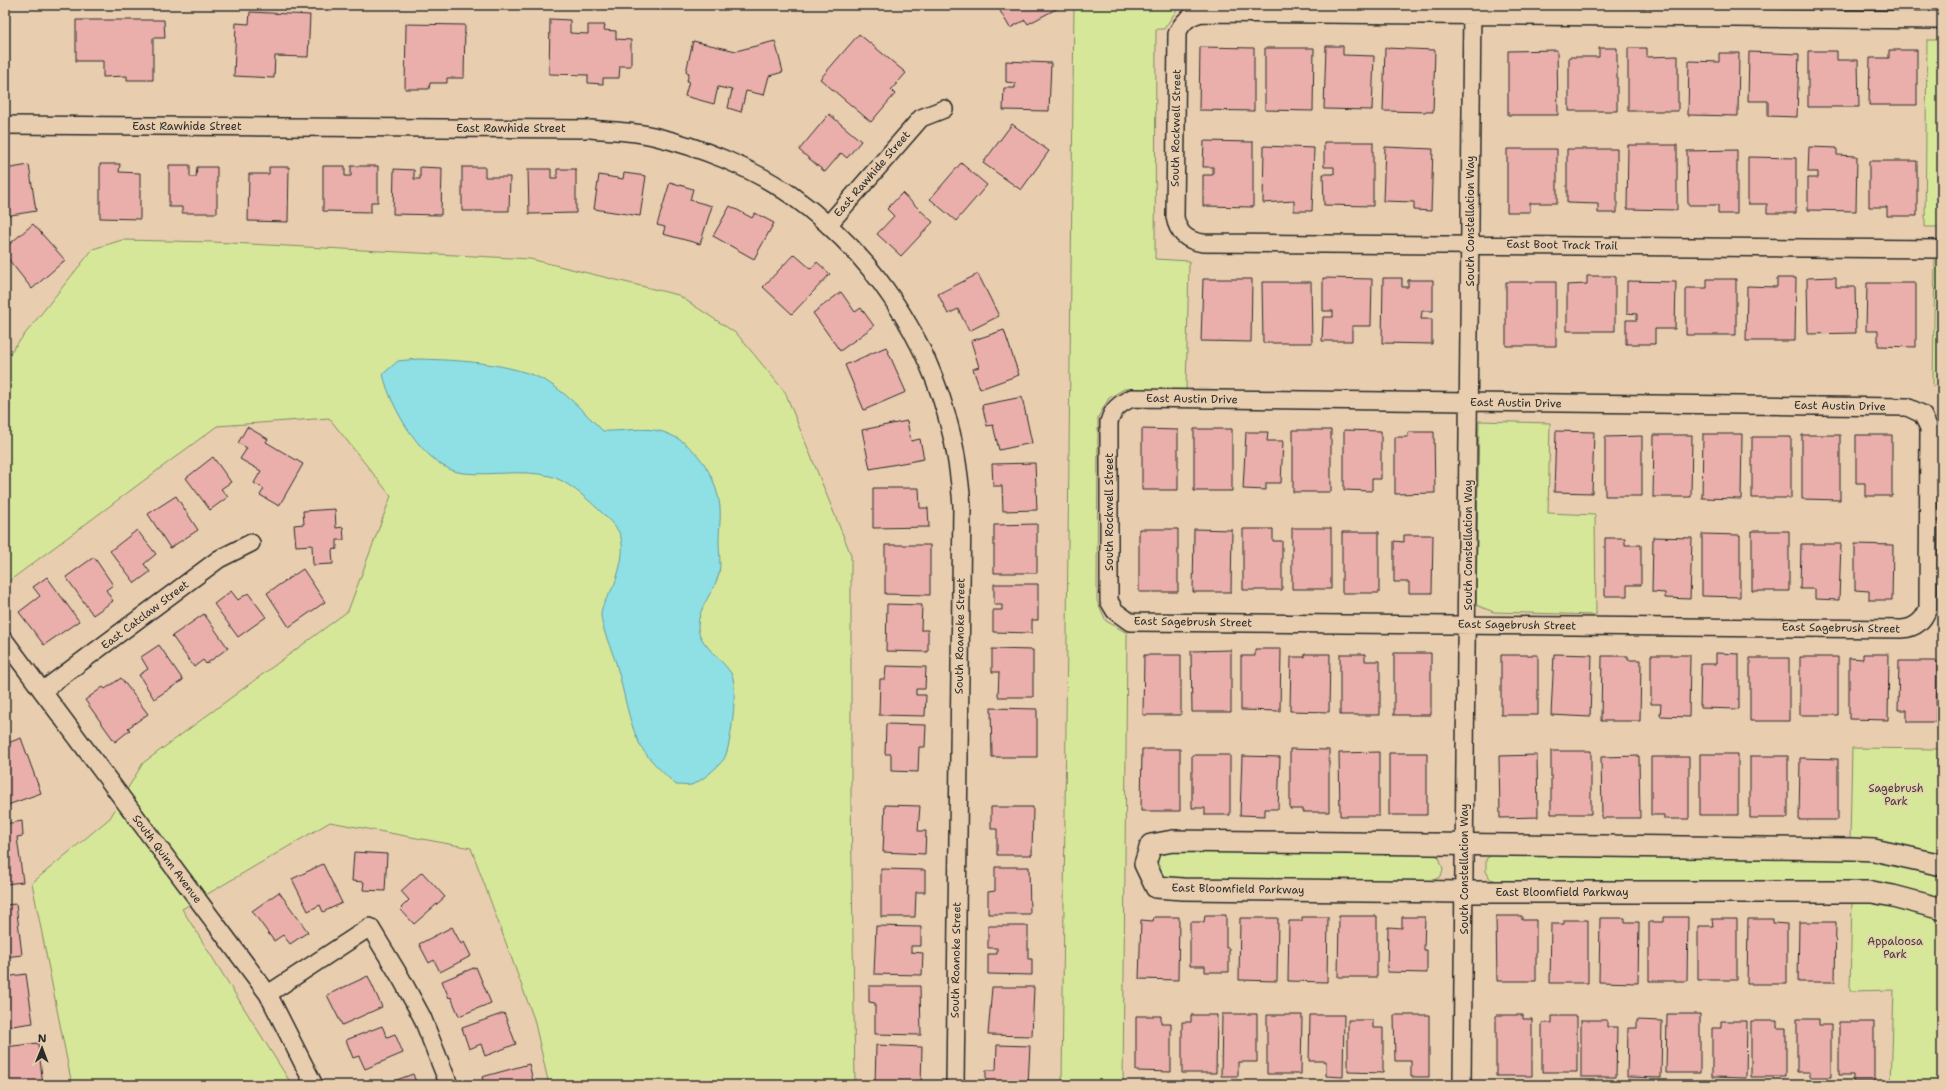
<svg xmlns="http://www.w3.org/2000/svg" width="1947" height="1090" viewBox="0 0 1947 1090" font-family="'Shantell Sans',sans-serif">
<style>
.green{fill:#d7e79a;stroke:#818962}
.water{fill:#8ee0e5;stroke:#66989b}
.building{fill:#eaafaa;stroke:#2b2b2b}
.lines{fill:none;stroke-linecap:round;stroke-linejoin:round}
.minor-casing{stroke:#2b2b2b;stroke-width:20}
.tertiary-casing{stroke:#2b2b2b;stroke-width:24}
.minor{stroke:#e8ceaf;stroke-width:17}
.tertiary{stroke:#e8ceaf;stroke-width:21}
.labels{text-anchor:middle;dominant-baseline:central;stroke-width:3;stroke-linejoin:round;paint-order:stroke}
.street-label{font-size:11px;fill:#2b2b2b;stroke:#e8ceaf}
.park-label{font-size:11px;fill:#3c3e36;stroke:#e8ceaf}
</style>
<rect width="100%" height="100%" fill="#e8ceaf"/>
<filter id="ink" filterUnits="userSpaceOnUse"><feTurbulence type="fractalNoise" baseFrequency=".025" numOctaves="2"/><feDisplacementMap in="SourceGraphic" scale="8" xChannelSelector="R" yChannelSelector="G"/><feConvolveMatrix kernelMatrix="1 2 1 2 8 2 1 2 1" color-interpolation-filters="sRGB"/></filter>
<g filter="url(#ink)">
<path class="green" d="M1074,5H1184L1178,8L1164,29H1156L1155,259L1189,261L1186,390L1124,389L1109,398L1098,417L1097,601L1106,621L1127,633L1123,1085H1062Z
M1628,5H1942V8Z
M1927,40H1942V227H1925Z
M122,240L212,242L530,259L678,295L737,334L785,392L851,555V797L855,1085H549L534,1019L471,848L330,822L182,909L292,1085H72L32,883L110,818L143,763L348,611L391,496L329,418L217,426L5,584V359L93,249Z
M1935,257H1942V386H1933Z
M1479,421L1550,423L1548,513L1595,515L1596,615L1494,612L1476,605Z
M1852,748L1942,749V858L1850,841Z
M1169,849L1431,853L1439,857L1443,869L1441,876L1432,881L1171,879C1161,877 1150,864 1160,854C1162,852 1166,851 1169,849Z
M1497,852L1876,857L1942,872V901L1865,886L1498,881L1490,879L1486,871V859Z
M1852,899L1880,901L1942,914V1085H1891L1894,990L1850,991Z"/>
<path class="water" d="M417,359C455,360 504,362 540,378C562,388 586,414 603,431C623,432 643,426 663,432C695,442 716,474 720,507C721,518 719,530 719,540C719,551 721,564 719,574C714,592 698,607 698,627C698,644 725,661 732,675C738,687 731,748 724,759C718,767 701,782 691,785C687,786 681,785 676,785C664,773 650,761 641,747C628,722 624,690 616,663C611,648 603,632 601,616C600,605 611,593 615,583C620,568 628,542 616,528C603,512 570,481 550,476C521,469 492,476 463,473C425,469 390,407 383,374L398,361Z"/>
<path class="building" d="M1007,5H1056L1058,8L1028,24L1025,20L1010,28L999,9Z
M250,12L310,15L308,57L275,56L274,78L234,76L236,23L249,24Z
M550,19L570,20V33L588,34V25H605L604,30L616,31V39L631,40V66H620L619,78H603V84L588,83V75L549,74Z
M76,20H164L165,38H153V80H127V76L103,77V61H76Z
M406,24L465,25L464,78H447V83H430L429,89H405Z
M859,34L906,73L891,90L895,94L871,122L820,79Z
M693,41L736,51L775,41L783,72L769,76L764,95L746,91L741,112L728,108L732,90L718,87L714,104L685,96L689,81H687L689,73L686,72Z
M1326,46H1343V55L1374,56L1372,110L1324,109Z
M1200,47L1254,48V111L1199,110Z
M1265,48H1314L1313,111L1265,110Z
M1385,48L1435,50L1433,112L1383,111Z
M1599,48H1617V111H1569V57H1599Z
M1628,48H1647V57L1678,56V111H1628Z
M1557,50L1558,115H1508V51Z
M1889,50H1917V105H1869L1870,58H1889Z
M1808,51H1837V60H1858L1859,107H1808Z
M1749,52L1799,54L1797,117L1768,116V101H1748Z
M1719,53H1739L1738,116L1688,115L1689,61L1719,62Z
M1006,61L1051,63L1049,111L1003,110L1004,88H1015V83L1006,82Z
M829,114L861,141L847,158L841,153L825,172L799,150Z
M1012,124L1049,151L1021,190L983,163Z
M1204,141L1253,142V207L1203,206V175H1213V167H1203Z
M1324,142H1373V206L1324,205L1323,174H1334V167H1324Z
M1628,145H1677V210L1627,209Z
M1264,146L1314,148L1312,211H1294V201L1263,203Z
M1385,147L1433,149L1431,211L1414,210V202L1383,201Z
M1809,147L1837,148V155L1857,156L1856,211L1808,210V178H1818V172H1808Z
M1507,149H1557V203H1530V212H1507Z
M1567,149H1617V213H1598V204L1567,203Z
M1737,150V214H1718V205H1688L1687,151Z
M1748,157L1796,158V213H1767V204H1748Z
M1869,161H1917V216H1887V207H1869Z
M961,163L987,185L956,221L930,199Z
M100,164H120L119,172L140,173V219L100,218Z
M29,165L36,211L5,216V169Z
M169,165H190V177H196L197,167H217V213H182V207H169Z
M323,166H345V176H351V166H378V202H371V212L323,211Z
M269,167H289L288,222L248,221L249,174H269Z
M420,167L442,168L441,215L393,214L394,169L414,170V179H420Z
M462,167H485V177H510L509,211H462Z
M528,169H551V178H557V169H576V213L529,214Z
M624,173L646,176L640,216L594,209L599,175L623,179Z
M670,182L693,189L690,200L712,206L700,244L663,234L665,227L657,225Z
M902,193L933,222L901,256L877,234L894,216L887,209Z
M730,206L752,218L755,213L774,223L754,259L713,236Z
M33,224L65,260L32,289L5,255V248Z
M794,254L811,269L817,262L830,274L792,314L763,287Z
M978,274L999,316L969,331L958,309L948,314L938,294Z
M1587,276H1615V331H1567V285L1587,284Z
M1836,277V287H1855L1856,333L1808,334L1807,278Z
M1323,278L1372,279L1371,326H1352V341H1322L1323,317H1333V311H1323Z
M1383,278H1402V287H1408V280H1433V311H1422L1421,319H1432V344L1382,343Z
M1777,278H1796L1795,341H1746L1747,286L1777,287Z
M1203,279H1252L1251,342L1201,341Z
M1707,279H1736V335H1686V288H1707Z
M1627,281L1676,282L1675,329H1655V344H1626V320H1637V314L1627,313Z
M1262,282H1311L1312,343H1263Z
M1506,282H1556V346H1506Z
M1867,283H1916V347L1878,346V331H1866Z
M841,292L855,312L861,308L874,326L840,351L813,313Z
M1004,330L1019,375L980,389L973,369L979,367L971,341Z
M886,347L906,392L864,410L845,365Z
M1022,397L1032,443L999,450L993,425L987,426L982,405Z
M907,421L911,441L920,439L924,459L870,469L862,430Z
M247,427L268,439L266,442L303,464L279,506L260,495L264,489L254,483L261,471L240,459L247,448L238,443Z
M1142,429L1178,430V490H1142Z
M1194,429H1232V491H1194Z
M1293,430H1331V492H1293Z
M1344,430L1381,431V479H1372V491L1344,490Z
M1556,431L1594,432L1592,493L1554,492Z
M1246,432H1268L1267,441H1283L1281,483H1266V490L1243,489Z
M1408,432H1434L1435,493L1395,494V437H1408Z
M1703,434H1742L1741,499L1702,498Z
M1654,435H1692L1691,497H1653Z
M1802,435H1840V500L1802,499Z
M1856,435H1892V496H1865V483H1856Z
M1642,436V496H1605V437Z
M1752,437H1791V498H1752Z
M213,457L231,482L221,489L228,497L210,510L186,478Z
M1035,463L1037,510L1003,511L1002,486H993L992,464Z
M873,488H919L920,508H928L929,527L873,528Z
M176,496L198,530L170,548L148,514Z
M335,509L336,528L343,527L344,540H337V549L332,550L333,564L313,565L312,545L296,546L294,525L304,524L303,511Z
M1037,524V573H994V525Z
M1292,528H1331V589H1292Z
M1139,529H1178V592H1139Z
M1194,529L1232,530L1231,592H1193Z
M1243,529H1273V541H1282V590H1243Z
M137,530L156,554L144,564L150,572L135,583L110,551Z
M1752,531H1789V591H1752Z
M1342,532H1379V593H1342Z
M1702,534L1740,535V597L1702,596Z
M1404,535H1433L1432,593H1409V582H1394V541L1404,542Z
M1653,537L1692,538L1690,599L1665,598V593L1652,592Z
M1605,538H1625V545H1641V585H1627V596H1605Z
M1801,544H1841L1839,600L1815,599V589H1800Z
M1855,544L1893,545L1892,600H1869V591L1855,590Z
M885,545H930V595L885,594Z
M94,557L113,585L106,590L113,601L93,615L66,577Z
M303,569L325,602L289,627L267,593Z
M47,577L79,621L44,645L19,612L40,596L33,587Z
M994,584H1038V620H1032V633L993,632V610H1002V605H994Z
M231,591L238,600L248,593L266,617L238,637L214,604Z
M887,604L922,605L921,630H928V652L886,651Z
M204,614L228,648L206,664L203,660L194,667L172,636Z
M159,645L183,680L154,699L139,675L148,669L141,657Z
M992,649L1033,650V697H998L999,672H992Z
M1255,649H1281L1280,711L1241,710V656H1255Z
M1231,650V712H1192L1191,651Z
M1394,653H1431V715H1394Z
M1716,653L1739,654V709L1700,708L1701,664H1716Z
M1305,654H1330L1329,712L1290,711L1291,657H1305Z
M1340,654H1365V661H1380V715H1340Z
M1554,654L1592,655L1590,717L1551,715Z
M1863,654H1889L1888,720L1849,719V658L1863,659Z
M1144,655H1181V715H1143Z
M1501,655H1538V715H1501Z
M1651,655H1690L1689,717L1660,716L1661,704H1651Z
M1602,656H1628V660H1641L1640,721H1601Z
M1800,657H1838V715H1800Z
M1750,658H1789V721H1750Z
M1899,661H1937L1936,722H1907V710H1898Z
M886,666L926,667L925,689H916V695H926L925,716L879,715L880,679H885Z
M121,678L148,714L128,728L130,730L115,742L85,700L103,687L105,689Z
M991,708L1037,709V757H992Z
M886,724L926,725L925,747H919L918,772L891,771V754H885Z
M21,738L41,793L5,806V744Z
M1142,749H1180V811H1141Z
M1290,749L1329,750V812H1303V809H1290Z
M1551,751H1591V814H1551Z
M1379,752V816H1340L1339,753Z
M1389,753H1427V815H1389Z
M1700,754H1738V815H1700Z
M1192,755H1230V815H1205V808H1192Z
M1537,755L1538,817L1500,818L1499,756Z
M1242,756L1280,757L1278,809H1265V816L1240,815Z
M1639,756L1640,818H1602L1601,757Z
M1750,756H1788V818H1750Z
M1651,757H1689V819H1664V815H1651Z
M1800,758L1838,759V820H1799Z
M885,805L920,806L918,831H926L925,854L883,852Z
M991,807H1033L1032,855H997V829H991Z
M22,821L23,836L17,837L23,882L5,884V824Z
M354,852L387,854L385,891L363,890L364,882L352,881Z
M323,864L342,903L323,912L320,905L308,911L292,879Z
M995,867H1029L1030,914H988V892L995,891Z
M881,869L925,870V892H916L915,917H881Z
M422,872L445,897L414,924L400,909L409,900L401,891Z
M279,892L308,932L290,944L283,935L274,941L252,911Z
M16,904L22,955L5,957V905Z
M1205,915H1226V948H1229V972H1205V966H1190V922H1204Z
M1339,916H1377V977H1338Z
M1496,916H1522V920H1536V981H1497Z
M1154,917H1179L1178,980L1139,979L1141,920L1153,921Z
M1302,917H1328L1327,982L1288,981L1289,921H1302Z
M1402,917H1425L1424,950H1427V973L1387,972L1388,927L1402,928Z
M1663,917H1688L1687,981H1649V922H1663Z
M1240,918H1278L1277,981L1239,980Z
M1600,918H1625V922H1639L1638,983L1599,982Z
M1712,919H1737V980H1698V926H1713Z
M1748,919H1773V923L1787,924V984H1747Z
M1564,920H1588V983H1550L1551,924H1564Z
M1799,922H1836L1835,982H1798Z
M876,926L921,927V946H911V952L923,953L922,975L874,974Z
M988,926H1028V959H1032V975L988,974V954H997V948H988Z
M452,927L461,944L464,942L471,956L440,972L434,960L429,963L419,944Z
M476,967L491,1003L459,1016L451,997L449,998L442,981Z
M26,974L33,1023L5,1027V977Z
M368,976L382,1007L342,1025L327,995Z
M869,986H920L921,1035L875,1034V1003L869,1002Z
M992,987H1034L1032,1036L988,1035Z
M504,1013L516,1044L485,1056L481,1044L469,1049L462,1028Z
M1222,1014H1257V1062H1238V1076H1221Z
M1667,1014H1700V1073H1666Z
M1191,1015H1217L1216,1073H1182V1022H1191Z
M1267,1015H1302L1301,1074H1267Z
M1310,1015H1344L1343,1077L1326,1076V1061H1309Z
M1394,1015H1429V1077H1411V1061H1395Z
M1496,1015H1523V1019H1532V1076H1496Z
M1136,1016H1161V1023H1171V1072L1136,1071Z
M1552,1016H1577V1072H1542V1023H1552Z
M1797,1019H1819V1025H1831V1077H1810V1072H1797Z
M1348,1020H1373V1028H1383V1073L1348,1072Z
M1581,1020H1607V1027H1617L1616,1077H1581Z
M1637,1020L1662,1021L1661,1078L1627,1077L1628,1028H1637Z
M1721,1021H1747L1746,1078L1712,1077V1028H1721Z
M1751,1021H1777V1028H1786V1077H1751Z
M1839,1022H1874V1082H1853V1075H1839Z
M382,1026L387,1037L395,1034L403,1053L365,1069L359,1056L353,1058L346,1040Z
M38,1043L43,1085H5V1047Z
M876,1045L922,1047L921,1085H875Z
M997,1045L1030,1046L1028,1085H986V1070H996Z
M529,1064L534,1085H484L482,1077Z
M413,1074L417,1085H383Z"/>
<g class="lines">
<g class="minor-casing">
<path id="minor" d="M1942,20L1202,13C1189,16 1182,22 1177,34L1175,217C1178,233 1187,241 1203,243L1942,249
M5,125L590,129C610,131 633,131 653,136C699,147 751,167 791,195C871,252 928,336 951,432C957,456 960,481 962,506L955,1085
M828,225L921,118L944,109
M1132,398L1907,407L1922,414L1929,428L1928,608C1924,620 1916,628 1902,629L1130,622L1115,611L1109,601V422C1113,409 1119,404 1132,398Z
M5,641L268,994L314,1085
M42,691L219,559L251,543
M268,994L370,927L402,980L422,1017L449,1085
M1462,1085L1472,5"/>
</g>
<g class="tertiary-casing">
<path id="tertiary" d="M1942,865L1874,850L1852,849L1173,841L1151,845L1145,864L1156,887L1183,889L1464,892H1872L1893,896L1942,909"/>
</g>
<use href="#minor" class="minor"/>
<use href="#tertiary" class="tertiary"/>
</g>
</g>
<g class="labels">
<g class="street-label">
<text x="187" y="126">East Rawhide Street</text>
<text x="511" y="128">East Rawhide Street</text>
<text transform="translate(1176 128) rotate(-89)">South Rockwell Street</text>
<text transform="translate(872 174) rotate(-49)">East Rawhide Street</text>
<text transform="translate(1470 221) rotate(-90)">South Constellation Way</text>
<text transform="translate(1562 245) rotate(1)">East Boot Track Trail</text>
<text transform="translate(1192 399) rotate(1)">East Austin Drive</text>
<text transform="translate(1516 403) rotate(1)">East Austin Drive</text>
<text transform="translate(1840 406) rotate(1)">East Austin Drive</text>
<text transform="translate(1109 512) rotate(-90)">South Rockwell Street</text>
<text transform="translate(1468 545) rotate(-90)">South Constellation Way</text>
<text transform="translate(145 615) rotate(-37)">East Catclaw Street</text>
<text transform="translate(1193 622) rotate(1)">East Sagebrush Street</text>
<text transform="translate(1517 625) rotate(1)">East Sagebrush Street</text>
<text transform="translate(1841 628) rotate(1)">East Sagebrush Street</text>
<text transform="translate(960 636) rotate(-89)">South Roanoke Street</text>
<text transform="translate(167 859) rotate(53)">South Quinn Avenue</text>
<text transform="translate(1464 869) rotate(-90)">South Constellation Way</text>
<text transform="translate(1238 889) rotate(1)">East Bloomfield Parkway</text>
<text x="1562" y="892">East Bloomfield Parkway</text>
<text transform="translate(956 960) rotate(-89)">South Roanoke Street</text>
</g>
<g class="park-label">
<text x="1896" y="788">Sagebrush<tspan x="1896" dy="13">Park</tspan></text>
<text x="1895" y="941">Appaloosa<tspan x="1895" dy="13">Park</tspan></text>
</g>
</g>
<rect width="1947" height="1090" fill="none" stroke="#e8ceaf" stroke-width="20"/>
<rect x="10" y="10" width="1927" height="1070" fill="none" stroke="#2b2b2b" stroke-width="1.5" filter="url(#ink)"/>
<g transform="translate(42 1048) rotate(1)" stroke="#e8ceaf" stroke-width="3" paint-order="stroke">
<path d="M0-3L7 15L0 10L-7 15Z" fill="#2b2b2b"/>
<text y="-6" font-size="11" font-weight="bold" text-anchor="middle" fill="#2b2b2b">N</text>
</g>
</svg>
